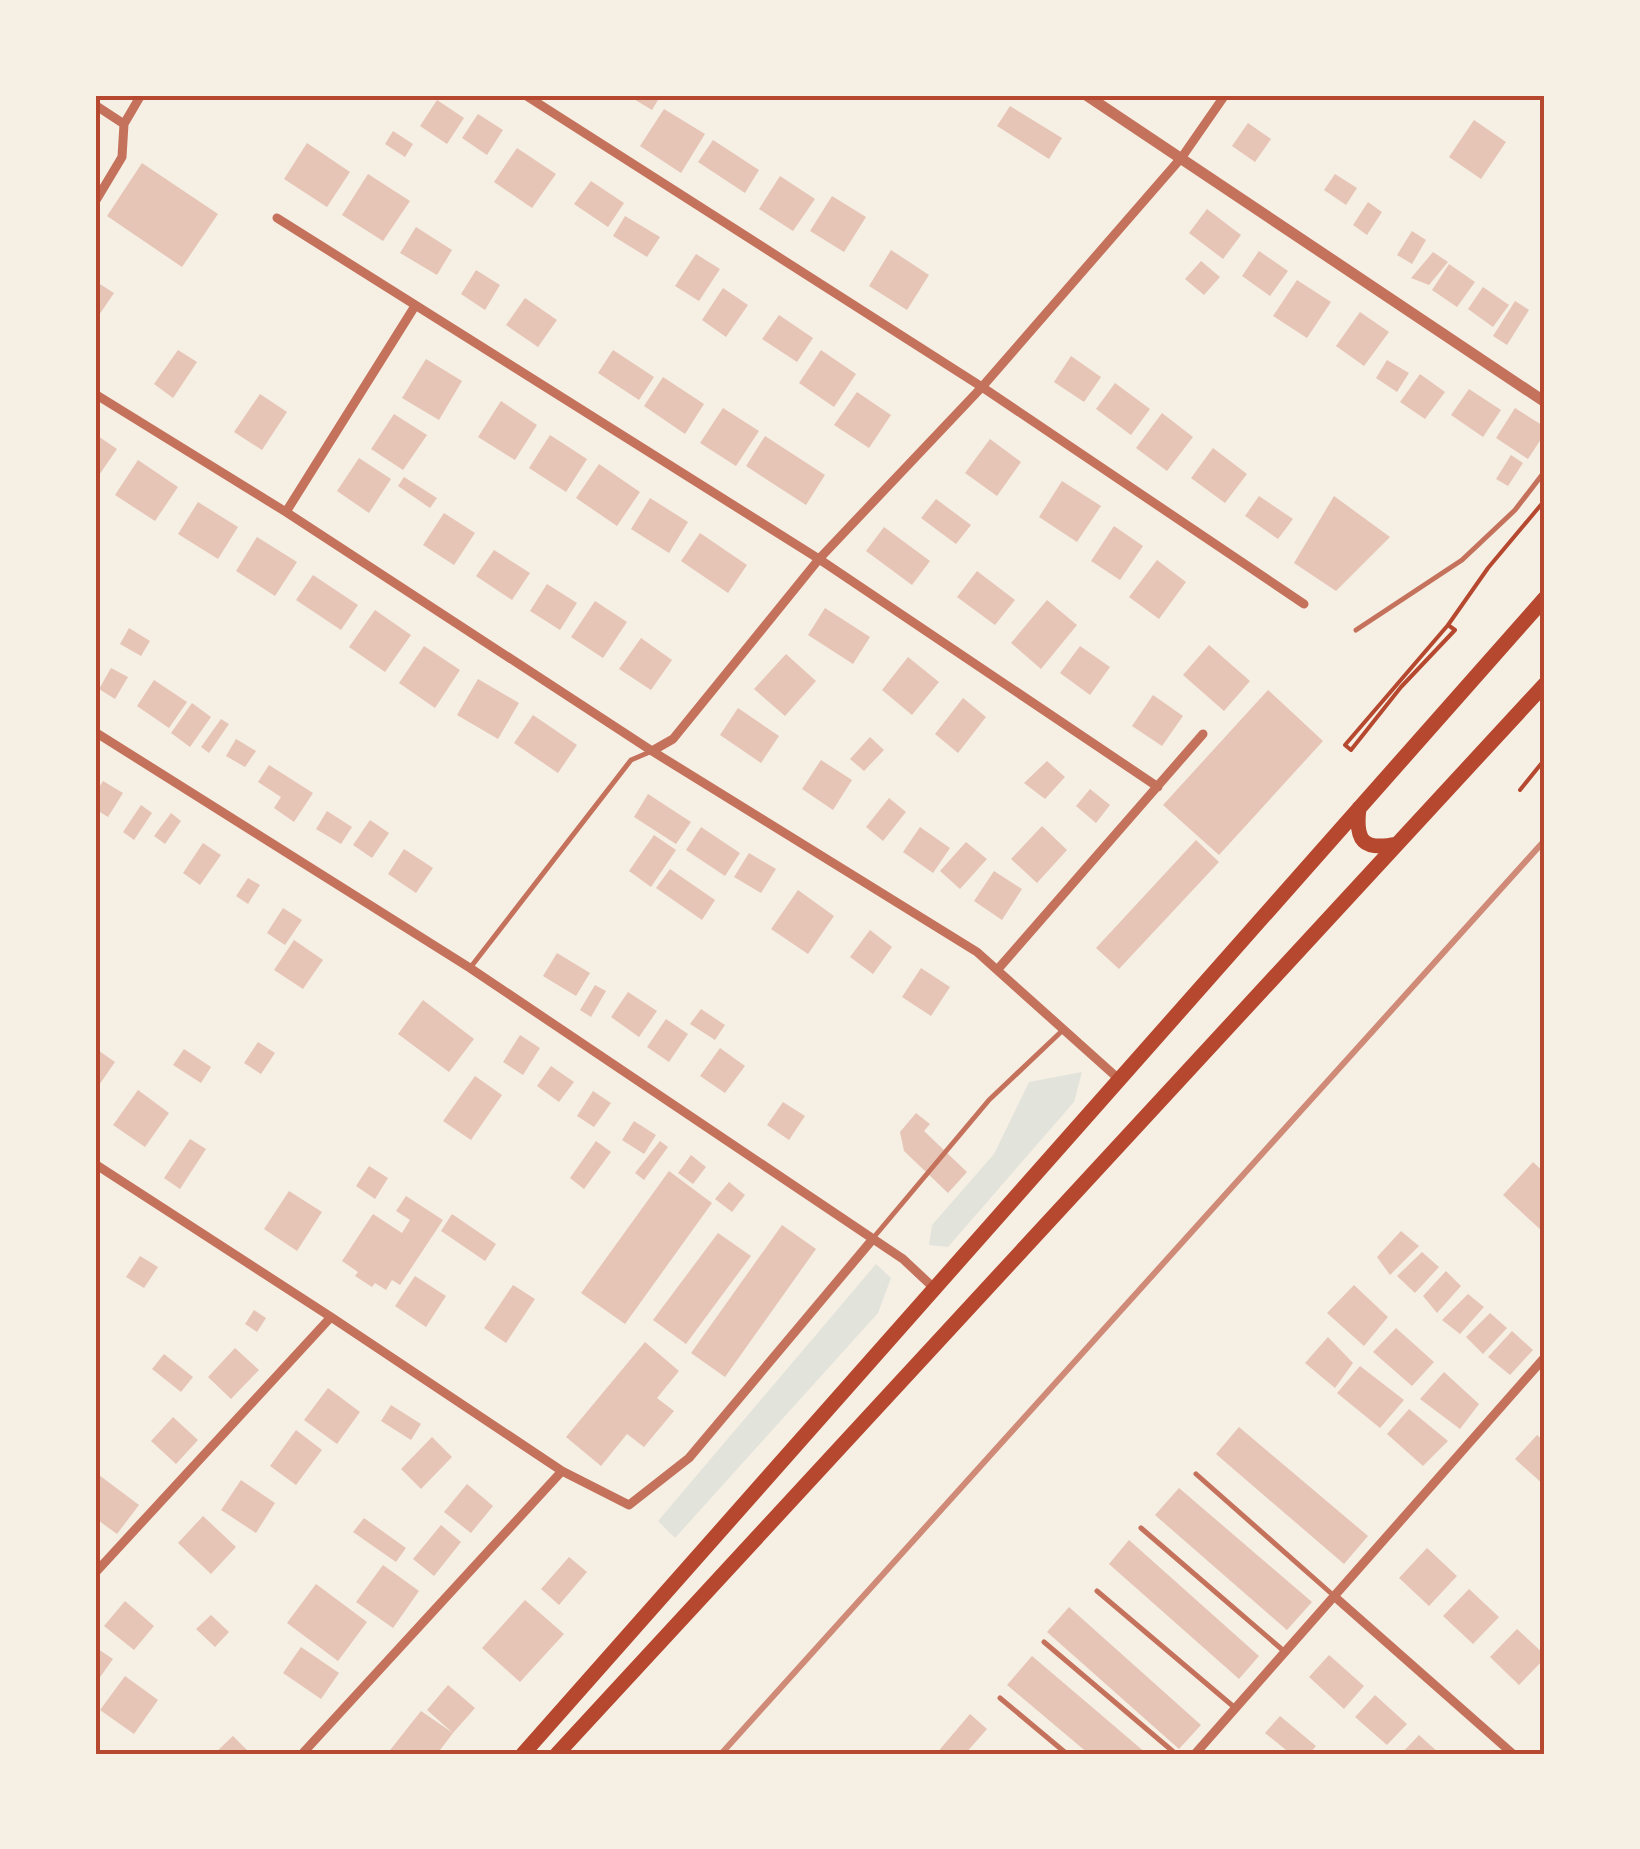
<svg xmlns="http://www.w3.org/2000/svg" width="1640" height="1849" viewBox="0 0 1640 1849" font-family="'PT Serif',serif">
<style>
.green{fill:#e2e4dc}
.building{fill:#e6c5b7}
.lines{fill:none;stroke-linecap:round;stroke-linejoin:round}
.path{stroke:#b5482f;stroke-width:4}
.service{stroke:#c5725c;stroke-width:5}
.minor{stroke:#c5725c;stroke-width:9}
.tertiary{stroke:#c5725c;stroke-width:11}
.trunk{stroke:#b5482f;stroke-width:15}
.rail{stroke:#cf8b77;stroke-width:6}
.neatline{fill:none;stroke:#b5482f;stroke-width:4}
</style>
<rect width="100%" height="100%" fill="#f6efe4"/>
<path class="green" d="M1082,1072L1074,1102L948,1247L929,1245L932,1225L994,1154L1029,1082Z
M876,1264L891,1278L878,1313L675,1538L658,1521Z"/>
<path class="building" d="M627,95H661L652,110Z
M437,100L464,118L447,144L420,126Z
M1010,106L1062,138L1049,159L997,126Z
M664,109L705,134L681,173L640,146Z
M478,114L503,130L487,155L462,138Z
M1474,120L1506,142L1481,179L1449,157Z
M1248,123L1271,139L1255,162L1232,146Z
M393,131L413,144L405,157L385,144Z
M713,140L759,170L745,193L698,162Z
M307,143L350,172L327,207L284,179Z
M517,148L556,174L532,208L494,182Z
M142,163L218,214L182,267L107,216Z
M368,174L410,201L383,241L342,215Z
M1335,174L1357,188L1346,205L1324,190Z
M780,176L815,199L793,231L759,209Z
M591,181L624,203L608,227L574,204Z
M832,196L866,217L844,252L810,231Z
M1368,202L1382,212L1367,235L1353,225Z
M1207,209L1241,235L1223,259L1189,233Z
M625,216L660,237L647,257L613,236Z
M416,227L452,250L437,275L400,253Z
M1412,231L1426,240L1412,264L1397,255Z
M891,250L929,275L907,310L869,286Z
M1259,251L1288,271L1270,296L1242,276Z
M1433,252L1448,262L1429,285L1411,278Z
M696,254L720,269L699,301L675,286Z
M1201,261L1220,277L1204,295L1185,279Z
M1449,264L1475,282L1457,307L1432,290Z
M476,270L500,285L485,310L461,294Z
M1297,280L1331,302L1307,338L1273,316Z
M95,281L114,293L95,321Z
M1483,287L1509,305L1493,327L1468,309Z
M723,288L748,305L726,337L702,320Z
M525,298L557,320L538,347L506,325Z
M1515,301L1529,310L1507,345L1493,336Z
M1360,312L1389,332L1364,366L1336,346Z
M779,315L813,338L797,362L762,339Z
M178,350L197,362L173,398L154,384Z
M613,350L654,377L639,400L598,373Z
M821,350L856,374L834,407L799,383Z
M1071,356L1101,377L1084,402L1054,382Z
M426,359L462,381L439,420L402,398Z
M1387,360L1409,373L1397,392L1376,378Z
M1420,374L1445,392L1425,419L1400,402Z
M663,377L704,404L685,434L644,406Z
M1115,383L1150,409L1131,435L1096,409Z
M1469,389L1501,410L1483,437L1451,415Z
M857,392L891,415L869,448L834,425Z
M260,394L287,412L262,450L234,432Z
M501,401L537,425L515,460L478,437Z
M723,408L759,431L736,466L700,443Z
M1515,408L1545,427V433L1528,459L1496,438Z
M1162,413L1193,437L1167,471L1136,448Z
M394,414L427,435L403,470L371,449Z
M95,434L117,449L95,481Z
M550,435L587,459L566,492L529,468Z
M765,436L825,475L806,505L746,466Z
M990,439L1021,462L997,496L965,473Z
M1213,448L1247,474L1225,503L1191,478Z
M1511,455L1523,463L1508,486L1496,479Z
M359,458L391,479L369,513L337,491Z
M138,460L178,487L155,521L115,495Z
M599,464L640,492L617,526L576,498Z
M404,477L437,498L430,508L398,486Z
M1062,481L1101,506L1077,542L1039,517Z
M1259,496L1293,519L1278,539L1245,516Z
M1334,496L1390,537L1336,591L1294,563Z
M650,498L688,522L669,553L631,529Z
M936,499L971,525L956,544L921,518Z
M198,502L238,527L218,559L178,534Z
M444,513L475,533L454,565L423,545Z
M1114,526L1143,546L1120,580L1091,561Z
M884,527L930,561L912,585L866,551Z
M700,533L747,565L728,593L681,561Z
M257,537L297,562L275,596L236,571Z
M494,550L530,573L512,600L476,576Z
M1157,560L1186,582L1159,619L1129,597Z
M977,571L1015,600L995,625L957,597Z
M313,575L358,605L341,630L296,600Z
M547,584L577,603L560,630L530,611Z
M1047,600L1077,625L1041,669L1011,643Z
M595,601L627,622L603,658L571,637Z
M825,608L870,637L853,664L808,635Z
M375,610L411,635L385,672L349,647Z
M129,628L150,641L141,656L120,644Z
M641,638L672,660L651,690L619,669Z
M1209,645L1250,681L1224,711L1183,675Z
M424,646L460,670L435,708L399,683Z
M1080,646L1110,667L1090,695L1060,673Z
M786,654L816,681L785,716L754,689Z
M908,657L939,682L912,715L882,690Z
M111,668L128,677L115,699L99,689Z
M478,679L519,703L498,739L457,715Z
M154,680L187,702L169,728L137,706Z
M1268,690L1323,741L1219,855L1163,805Z
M1153,695L1183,716L1162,746L1132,726Z
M963,698L986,717L958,753L935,734Z
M192,703L211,717L190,747L171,733Z
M738,708L779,736L761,763L720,735Z
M533,715L577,745L558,773L514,743Z
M221,719L229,724L209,753L201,747Z
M870,737L884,750L864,771L850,759Z
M236,739L256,751L245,767L226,756Z
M821,760L852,780L833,810L802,789Z
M1047,761L1065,777L1045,799L1024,783Z
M269,765L313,793L294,822L274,808L281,797L258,782Z
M103,781L123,793L108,817L95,809V794Z
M1090,789L1110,805L1096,823L1076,806Z
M648,794L691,822L676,844L634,817Z
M889,798L906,812L883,841L866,827Z
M141,805L152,813L134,840L123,832Z
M327,811L352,827L341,844L316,829Z
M171,813L181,821L165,844L154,836Z
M370,820L389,833L372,858L353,845Z
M1042,826L1067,850L1037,883L1011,859Z
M701,827L740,853L725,876L686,850Z
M920,827L950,848L933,873L903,852Z
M654,835L676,850L651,887L629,871Z
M1196,840L1219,862L1119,969L1096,948Z
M966,842L987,859L960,889L940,871Z
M203,843L221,855L200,885L183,873Z
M404,849L433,868L416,893L388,874Z
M749,853L776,869L761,893L734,877Z
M670,869L715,900L702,920L656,888Z
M994,871L1022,889L1002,920L974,901Z
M248,878L260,885L248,904L236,896Z
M798,890L834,916L808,954L771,929Z
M283,908L302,920L285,945L267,933Z
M870,930L892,947L873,974L850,957Z
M294,940L323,960L303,989L274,970Z
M557,953L590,973L576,996L543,976Z
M921,968L950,987L931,1016L902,997Z
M595,985L606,991L591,1017L580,1010Z
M628,992L657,1011L639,1037L611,1017Z
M423,1000L474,1039L449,1072L398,1034Z
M701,1009L725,1025L715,1040L690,1024Z
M666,1019L688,1034L669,1062L647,1047Z
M520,1035L540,1048L523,1075L503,1062Z
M258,1042L275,1053L261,1074L244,1063Z
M95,1048L115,1062L95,1091Z
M720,1048L745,1066L725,1093L700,1076Z
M184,1049L211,1067L201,1083L173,1065Z
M551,1066L574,1082L559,1102L537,1086Z
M475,1076L502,1095L471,1140L443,1121Z
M138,1090L169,1113L145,1147L113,1125Z
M593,1091L611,1103L594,1127L577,1116Z
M783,1102L805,1116L789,1140L767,1125Z
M916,1113L930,1124L924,1131L967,1172L948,1193L904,1151L900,1132Z
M634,1121L656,1135L644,1154L622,1140Z
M190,1139L206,1149L180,1189L164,1178Z
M596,1141L611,1152L584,1189L570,1178Z
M660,1141L668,1147L644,1180L635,1173Z
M691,1155L706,1167L693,1184L678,1173Z
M1533,1162L1545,1173V1228L1542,1231L1503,1195Z
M369,1166L388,1178L375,1199L356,1186Z
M669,1171L712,1203L625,1324L581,1293Z
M729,1182L745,1195L732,1212L715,1199Z
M289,1191L322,1212L297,1251L264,1229Z
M406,1196L443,1220L400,1285L392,1280L386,1290L375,1283L372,1287L355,1276L358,1272L342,1261L373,1214L402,1233L410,1220L396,1211Z
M452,1214L496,1244L485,1261L441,1231Z
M782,1225L816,1249L725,1377L691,1353Z
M1401,1231L1419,1246L1390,1275L1377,1257Z
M718,1233L751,1256L686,1344L653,1320Z
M1422,1252L1439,1267L1415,1293L1397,1276Z
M140,1256L158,1267L144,1288L126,1277Z
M1446,1271L1461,1286L1437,1313L1423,1296Z
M415,1276L446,1296L426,1327L395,1306Z
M513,1285L535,1299L506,1343L484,1328Z
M1354,1285L1388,1317L1364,1346L1327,1313Z
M1468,1294L1484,1307L1460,1334L1442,1320Z
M254,1310L266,1318L257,1332L245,1324Z
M1490,1313L1507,1328L1483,1354L1466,1337Z
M1396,1328L1434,1362L1412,1386L1373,1352Z
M1512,1331L1533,1350L1510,1375L1488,1357Z
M1328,1337L1353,1363L1335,1388L1305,1363Z
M645,1342L679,1371L657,1398L674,1411L644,1447L627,1434L601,1466L566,1437Z
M235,1348L259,1370L231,1399L208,1377Z
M164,1354L193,1377L181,1392L152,1369Z
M1360,1366L1404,1400L1380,1428L1337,1393Z
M1444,1372L1479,1404L1460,1429L1420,1399Z
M328,1388L360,1412L337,1444L304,1420Z
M391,1405L421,1424L411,1440L381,1421Z
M1409,1409L1448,1441L1423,1466L1387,1434Z
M173,1417L198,1440L176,1464L151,1441Z
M1239,1427L1368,1536L1344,1564L1216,1454Z
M296,1430L322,1450L296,1485L270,1466Z
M1537,1435L1545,1442V1486L1515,1459Z
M432,1437L452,1457L421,1489L401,1469Z
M95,1472L139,1505L117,1534L95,1518Z
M241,1480L275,1503L256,1533L221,1510Z
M467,1484L493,1506L471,1533L444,1512Z
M1179,1488L1312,1602L1287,1630L1155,1515Z
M203,1516L236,1547L211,1574L178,1543Z
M364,1518L406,1548L396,1562L353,1532Z
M441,1525L461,1542L434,1576L413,1559Z
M1129,1540L1259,1656L1239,1679L1109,1564Z
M1427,1548L1457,1576L1429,1606L1399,1578Z
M569,1557L587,1572L559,1605L541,1589Z
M383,1565L419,1591L393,1628L356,1602Z
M316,1584L367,1622L338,1661L287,1623Z
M1469,1589L1499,1617L1473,1644L1443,1616Z
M525,1600L564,1634L520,1682L482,1648Z
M125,1601L154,1626L134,1650L104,1626Z
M1069,1607L1201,1725L1179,1749L1047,1632Z
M211,1615L229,1632L215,1647L196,1629Z
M1517,1629L1545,1655V1658L1519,1685L1490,1657Z
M95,1647L113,1659L98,1680L95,1678Z
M301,1647L339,1673L321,1699L283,1673Z
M1329,1655L1364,1686L1344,1709L1309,1677Z
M1032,1656L1099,1713L1147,1754H1089L1007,1685Z
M125,1676L158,1700L134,1734L100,1710Z
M448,1685L475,1708L453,1733L427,1710Z
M1375,1695L1407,1724L1387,1745L1355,1717Z
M421,1711L453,1733L437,1754H387Z
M970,1714L987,1729L965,1754H936Z
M1280,1716L1316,1746L1309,1754H1291L1265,1733Z
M1419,1735L1440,1754H1401Z
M233,1736L251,1754H214Z"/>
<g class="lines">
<path class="path" d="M1448,625L1488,568L1545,500
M1351,750L1345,745L1448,625L1455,630
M1351,750L1401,687L1455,630
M1520,790L1545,759"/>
<path class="service" d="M1356,630L1462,560L1515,510L1545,471
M470,968L631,760L652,751
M874,1237L989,1100L1064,1029
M1196,1474L1333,1595
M1141,1528L1285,1652
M1097,1591L1234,1707
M1044,1642L1176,1754
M1000,1698L1067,1754"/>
<path class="minor" d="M525,95L982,387L1304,604
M95,105L124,124
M95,202L122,157L124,124L141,95
M277,218L819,559L1158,787
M95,394L286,512L652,751L977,952L1121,1081
M286,512L415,306
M95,732L470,968L903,1259L935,1289
M652,751L673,739L819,559L982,387L1182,157L1225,95
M998,969L1203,734
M95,1164L331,1317L562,1471L629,1505L689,1458L872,1240
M95,1573L331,1317
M1335,1597L1513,1754
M302,1754L562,1471
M1195,1754L1545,1357"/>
<path class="tertiary" d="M1086,95L1545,402"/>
<path class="trunk" d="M1359,808C1355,841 1363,851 1397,844
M523,1754C862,1368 1206,984 1545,598
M557,1754L1545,684"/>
<path class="rail" d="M721,1754L1545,840"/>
</g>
<rect width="1640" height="1849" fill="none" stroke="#f6efe4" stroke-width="195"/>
<rect x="98" y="98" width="1444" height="1654" class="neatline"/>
</svg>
